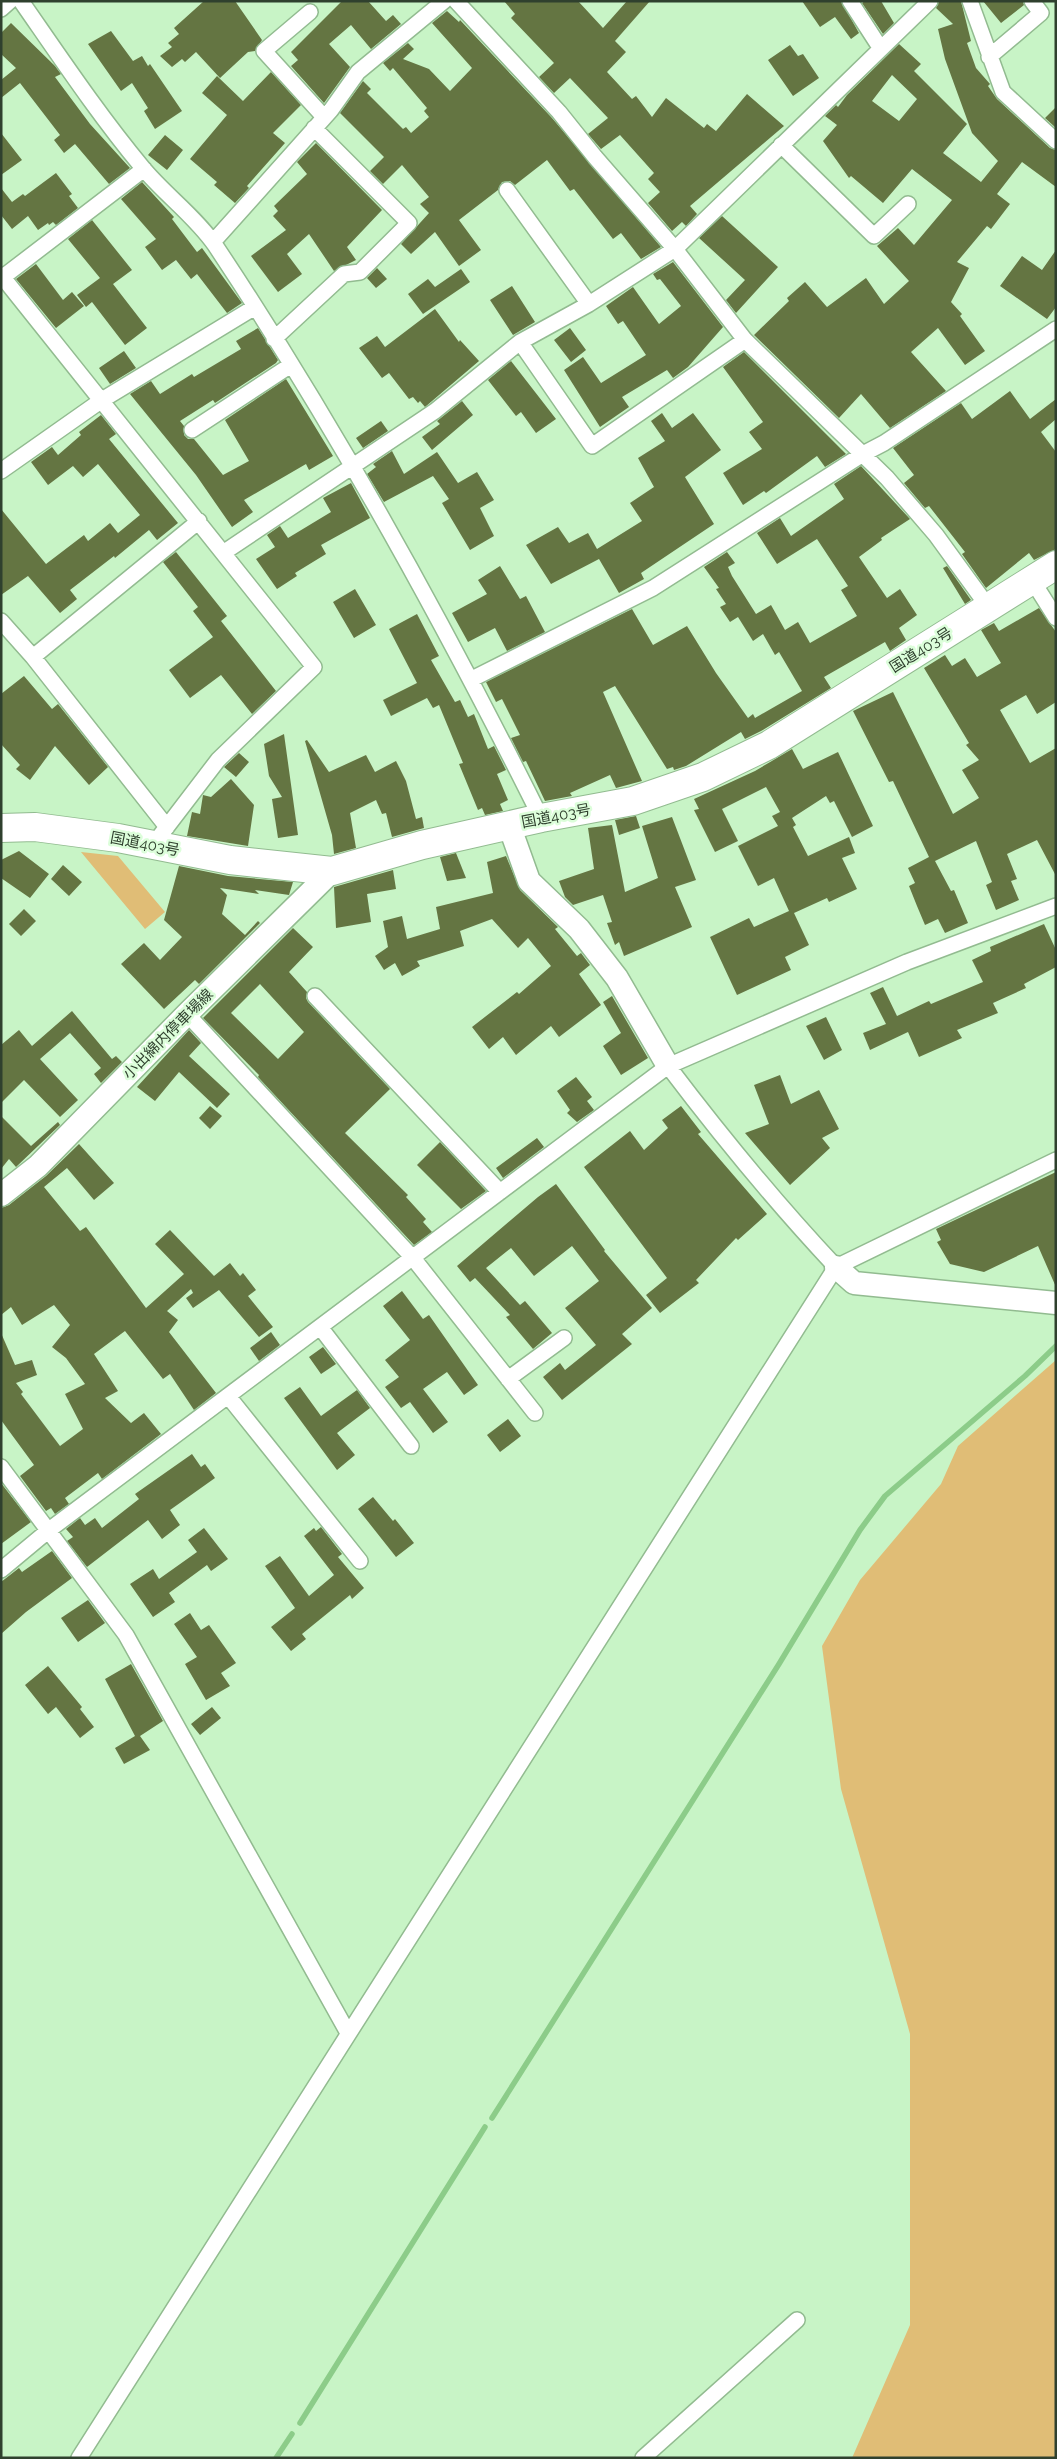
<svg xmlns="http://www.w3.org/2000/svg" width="1057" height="2459" viewBox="0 0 1057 2459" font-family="Raleway,'Noto Sans JP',sans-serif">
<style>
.green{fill:#e0bd76}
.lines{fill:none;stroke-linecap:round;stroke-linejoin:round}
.stream{stroke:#8ccc89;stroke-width:5.5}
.building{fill:#647542;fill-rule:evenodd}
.street-casing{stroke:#92bb90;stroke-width:18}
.secondary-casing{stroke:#92bb90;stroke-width:25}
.highway-casing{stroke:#92bb90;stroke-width:30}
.street{stroke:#fff;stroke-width:15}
.secondary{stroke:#fff;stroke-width:22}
.highway{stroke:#fff;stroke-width:28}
.labels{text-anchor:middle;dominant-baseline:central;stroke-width:5;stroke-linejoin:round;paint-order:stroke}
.street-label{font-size:15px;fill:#2f402e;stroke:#dcfeda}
</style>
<rect width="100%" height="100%" fill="#c8f4c6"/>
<path class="green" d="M81,852L118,856L165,912L145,929Z
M1056,1360V2458H852L910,2325V2034L841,1789L822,1646L860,1580L941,1484L958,1446Z"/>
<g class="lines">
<path class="stream" d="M492,2118L779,1664L860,1530L885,1496L1025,1376L1056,1346
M300,2423L485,2127
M276,2458L292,2434"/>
</g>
<path class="building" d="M204,1H235L262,40L255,51L248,52L220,78L196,52L185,62L182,59L172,67L160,56L172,47L168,43L179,34L174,28Z
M342,1H368L386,21L393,15L401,24L371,49L351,25L329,44L350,67L324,103L291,66L298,60L291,52Z
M504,1H578L603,28L627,1H650L615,41L626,52L607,72L632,99L636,96L652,117L666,98L704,128L707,124L716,131L747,94L784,126L690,206L697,214L686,226L682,222L672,231L648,203L660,192L648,179L654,173L620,135L601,149L588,134L608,118L570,78L554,93L539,77L554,63L511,18L515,14Z
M802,1H841L859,33L851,39L835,17L820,27Z
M865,1H881L894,23L883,34L862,3Z
M939,1H961L971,41L967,43L976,68L990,84L988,86L997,99L1050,148L1056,150V187L1022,162L997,194L1010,204L991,229L987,226L957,262L969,268L951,302L962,314L960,316L985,351L965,365L938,328L911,352L946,391L890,428L861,394L839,418L754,335L789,301L787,298L805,282L827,307L866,278L884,304L909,281L877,246L898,228L914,245L952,200L912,169L883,203L851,176L849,178L823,141L837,125L825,116L836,105L838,107L847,95L899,44L921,64L914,71L967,124L943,153L981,182L998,161L972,133L945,59L938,29L953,24L936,8ZM892,75L917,99L899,121L872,101Z
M983,1H1023L1024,5L1001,23Z
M447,11L459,22L460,20L552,118L661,247L641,259L621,233L613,239L574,189L570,191L547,160L515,185L510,181L502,182L498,190L459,220L481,250L459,266L435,232L411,254L401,244L429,213L420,204L429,197L402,165L383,184L370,171L384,157L340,113L363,81L371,89L367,93L403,129L406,127L411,133L429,117L424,111L427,108L393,68L390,71L383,63L408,43L414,49L403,59L429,69L450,91L472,68L432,23Z
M11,23L55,66L61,74L55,77L90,124L130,168L109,184L75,144L64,153L54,140L60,135L20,83L1,98V80L16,68L1,54V33Z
M111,31L133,61L142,56L148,66L150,64L182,111L155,129L144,111L148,108L132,83L121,91L88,44Z
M790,45L798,56L803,54L819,78L793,96L768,60Z
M271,72L301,105L273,133L285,143L247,186L249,188L235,203L214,185L217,182L190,159L227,115L202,93L217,76L243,101Z
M1056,107V128L1045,118Z
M1,133L22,160L1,175Z
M165,135L183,150L167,170L148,155Z
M316,143L382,210L347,247L356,260L334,271L309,234L287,254L302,274L278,292L251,256L286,230L273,216L278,211L274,206L307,174L297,162Z
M56,173L72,194L69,196L78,208L56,225L53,222L49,225L48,223L38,230L28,216L12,229L1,215V188L12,202L23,194L25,196Z
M142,182L174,217L172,219L197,252L202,248L242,303L227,313L197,274L191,279L176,260L162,270L145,247L156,239L121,199Z
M722,216L778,267L736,313L726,300L745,280L699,238Z
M92,220L132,270L113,284L147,328L125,345L92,302L86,307L77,295L100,278L68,239Z
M1056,250V307L1047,319L1000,286L1022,256L1042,270Z
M673,262L723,327L688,367L673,378L667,370L622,397L629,407L600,427L564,370L583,357L601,383L646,355L623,321L618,324L606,306L633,287L659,324L681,306L660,279L657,280L653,274Z
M36,264L63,300L72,292L84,306L56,328L16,279Z
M377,268L387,279L376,288L367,278Z
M461,269L470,282L423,314L408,294L428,279L435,287Z
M512,286L535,322L513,335L490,300Z
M435,309L459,342L460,340L479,361L425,407L420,401L418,403L413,397L409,399L389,373L382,378L359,348L377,336L385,347Z
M258,328L278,360L276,363L215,403L213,400L180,421L184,426V435L188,439H194L223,475L249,461L225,420L286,379L333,456L309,470L306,464L244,500L253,512L232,527L196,475L130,394L151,381L160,394L192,374L194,377L241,349L236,341Z
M570,328L586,350L571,362L554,340Z
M124,351L136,368L110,384L99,368Z
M744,352L846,454L825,467L817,456L766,493L764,491L743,505L723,473L762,449L749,432L763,422L723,367Z
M511,361L556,419L536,433L521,412L516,416L488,380Z
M1010,391L1030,419L1056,399V419L1041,432L1056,452V549L1034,560L1029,553L986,588L962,554L965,552L929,506L925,508L904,483L914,475L893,448L961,403L972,419Z
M462,401L473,415L432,450L422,437L440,424L437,421Z
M662,413L672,428L693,413L721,450L685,477L714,524L641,573L644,579L619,593L599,559L551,584L526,545L558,527L569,543L588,533L597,549L642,521L630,503L654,487L638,458L665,441L651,421Z
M101,415L116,434L109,439L178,523L157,540L149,530L115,558L114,556L70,590L77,599L60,613L28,576L1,595V509L46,564L84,535L88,541L110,523L118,533L140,515L98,464L83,477L73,466L48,485L31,462L52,447L58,455L81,435L79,432Z
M381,421L388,431L363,448L356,438Z
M392,451L404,474L437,452L458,483L477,472L494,500L480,508L494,536L470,550L442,503L449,499L433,476L384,502L367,474L376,467L373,464Z
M861,466L910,519L881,538L882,540L859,557L887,598L900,589L917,615L899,628L906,640L890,651L885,642L824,677L831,688L761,731L745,739L741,732L686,766L674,770L673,767L667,769L615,686L603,692L642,781L616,788L610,775L570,793L572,796L545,801L526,761L523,762L511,738L520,735L502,699L496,702L486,682L632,609L653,645L687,626L716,673L748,718L753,714L755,718L802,691L779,652L775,655L763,634L753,641L738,617L730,622L720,607L726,604L716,589L719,588L704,567L727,552L735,563L728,567L732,576L756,614L771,605L785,630L798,622L810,643L857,616L841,590L848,586L817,539L777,564L757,533L780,518L791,536L844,499L834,484Z
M351,483L370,518L321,545L326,554L295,573L297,576L277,589L256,559L275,547L267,535L280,526L288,538L331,512L323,498Z
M176,552L227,616L221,621L276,691L252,714L221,675L190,698L169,670L213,637L193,611L198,607L163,562Z
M500,566L520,599L526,596L545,632L507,651L495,628L468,642L452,613L487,594L478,580Z
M947,566L971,600L965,604L943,568Z
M355,589L376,625L354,638L333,602Z
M1039,608L1056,632V702L1037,714L1026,695L1000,710L1030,763L1056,748V876L1037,840L1007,854L1017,879L1011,881L1019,900L996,910L986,885L992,882L976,841L935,861L951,891L954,890L968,923L945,933L938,919L925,925L917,906L909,886L915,883L908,868L929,857L893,781L889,782L853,711L893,692L953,814L979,798L962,770L979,760L966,745L969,743L924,668L945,655L952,666L965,658L977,677L1001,663L981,630L994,623L999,631Z
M417,614L439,656L431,660L455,702L460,700L468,717L474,714L488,749L494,746L506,770L497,774L508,800L500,804L503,811L485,815L482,808L478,810L459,764L463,763L439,705L433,708L427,698L391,716L383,700L417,683L389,629Z
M24,676L52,709L58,704L108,767L89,785L55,746L30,780L16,769L20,765L1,744V694Z
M284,734L298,835L278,838L272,799L282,797L269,776L264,744Z
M307,740L329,772L366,755L375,772L396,761L406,781L416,819L422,817L424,828L392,837L386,813L382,814L376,800L350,813L356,848L334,854L332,835L305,741Z
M792,749L803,769L838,752L873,826L852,837L834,801L830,803L826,796L792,818L796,825L793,827L808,856L849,837L855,853L842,858L857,889L829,902L827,898L794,913L809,945L785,957L791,970L737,995L710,937L749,918L754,927L789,911L774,878L758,886L738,846L778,826L772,816L780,812L766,787L722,809L738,841L715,852L694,810L699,809L694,799L755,771Z
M239,753L249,762L236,777L224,767Z
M231,779L254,805L248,846L187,836L192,812L200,814L203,795L211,797Z
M636,816L640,828L619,835L615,820Z
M672,817L696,880L675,887L692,927L624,956L619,942L615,945L607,923L612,922L603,895L573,905L565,897L559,881L594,869L588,828L612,825L625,892L658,878L642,826Z
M19,851L49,874L30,898L1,878V860Z
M456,853L466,878L447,881L440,857Z
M506,856L520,890L558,927L555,929L577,956L581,953L590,965L579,974L601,1005L559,1037L551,1026L516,1055L503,1037L489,1049L472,1027L517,992L519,994L551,966L528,938L518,948L492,919L460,931L464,946L417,961L420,966L402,976L395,963L384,970L375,956L388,947L383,921L402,916L407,939L440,929L436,907L493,893L487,862Z
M63,865L82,882L69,896L51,879Z
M179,866L228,876L293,882L289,895L255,890L259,894L220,888L227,895L222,914L245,935L258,921L260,923L199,984L195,980L164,1009L121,964L144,943L160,960L182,937L164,920Z
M393,870L396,889L367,894L371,922L336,928L334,887Z
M24,909L36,921L21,936L9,924Z
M1044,924L1056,950V967L1024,984L1026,988L993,1003L998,1013L957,1030L962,1038L919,1057L908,1032L870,1050L863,1033L886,1024L870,993L883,987L897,1016L929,1001L931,1004L983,982L972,960L991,951L990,947Z
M293,928L313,947L289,972L307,992L306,998L308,1002L390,1089L345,1133L408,1195L406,1197L426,1219L423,1222L432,1232L414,1245L258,1077L259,1075L203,1018ZM260,984L304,1032L278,1059L231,1013Z
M612,996L648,1058L621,1075L603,1046L621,1033L603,1002Z
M72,1011L112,1059L116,1056L122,1062L101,1083L94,1074L101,1068L70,1033L40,1059L78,1100L60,1117L24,1080L1,1103V1045L19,1030L32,1046Z
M826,1017L842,1050L824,1060L806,1026Z
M189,1030L201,1043L189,1056L230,1094L217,1108L179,1072L155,1101L137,1087Z
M780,1075L791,1104L819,1090L839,1129L822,1138L830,1148L790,1185L745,1133L769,1124L754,1085Z
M576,1077L592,1097L587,1101L594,1110L577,1122L567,1113L570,1110L557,1091Z
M210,1106L222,1116L210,1129L199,1118Z
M681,1106L701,1132L698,1134L767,1214L738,1240L736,1238L696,1280L699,1283L660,1313L646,1295L667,1278L584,1167L630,1131L644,1150L668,1128L662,1120Z
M1,1116L31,1146L58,1122L60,1125L16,1167L9,1159L1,1169Z
M537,1138L544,1147L503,1178L496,1168Z
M440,1142L486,1191L461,1209L417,1165Z
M79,1144L114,1183L94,1200L67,1168L44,1187L80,1231L86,1227L146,1308L184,1274L155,1244L170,1230L214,1276L230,1263L240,1276L243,1273L256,1290L248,1296L273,1327L259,1337L219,1290L193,1308L186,1298L193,1293L191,1289L167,1311L178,1320L169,1332L216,1393L194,1410L170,1374L163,1379L125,1331L94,1354L118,1391L105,1398L131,1423L144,1413L161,1434L102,1479L98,1473L65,1498L69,1504L55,1514L51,1508L46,1511L20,1476L34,1465L1,1420V1333L15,1365L32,1360L37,1375L16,1383L23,1392L21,1394L60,1446L83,1429L65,1394L85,1384L66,1358L52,1347L70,1325L54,1305L22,1325L11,1307L1,1315V1208L9,1205L46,1176Z
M1056,1172V1287L1038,1246L984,1272L950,1264L937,1242L941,1240L936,1229Z
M556,1184L605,1250L604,1251L652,1308L622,1334L632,1344L562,1400L543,1377L560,1363L565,1370L596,1345L565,1308L599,1281L572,1246L534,1276L511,1248L486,1268L520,1305L525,1301L552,1333L533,1349L506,1317L510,1315L475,1278L470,1282L457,1266L538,1197Z
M402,1291L423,1319L429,1315L478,1385L464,1395L447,1372L423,1389L448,1422L433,1433L410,1402L401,1408L385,1387L399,1377L385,1360L410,1340L383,1306Z
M271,1332L280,1345L259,1361L250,1348Z
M323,1347L336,1364L321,1374L309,1357Z
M300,1387L321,1416L357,1390L370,1408L337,1433L355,1455L337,1470L284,1398Z
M508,1419L521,1436L500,1452L487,1435Z
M192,1454L201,1467L205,1464L215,1478L170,1510L180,1525L162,1539L148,1520L87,1567L67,1541L73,1537L66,1529L80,1518L85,1525L95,1518L102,1528L139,1499L135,1494Z
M1,1483L31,1522L1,1544Z
M373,1497L393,1521L395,1519L414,1543L396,1557L358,1509Z
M321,1527L342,1554L338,1557L364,1588L352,1599L350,1595L302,1634L306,1639L291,1651L271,1627L295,1608L265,1566L280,1556L309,1596L334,1575L304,1536L314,1528L316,1531Z
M204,1528L228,1559L211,1571L207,1565L169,1593L175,1602L153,1617L130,1584L153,1569L159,1579L197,1552L188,1540Z
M52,1551L72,1578L26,1612L1,1634V1582L19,1568L22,1572Z
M88,1600L105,1623L78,1642L61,1618Z
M190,1613L201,1630L209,1625L236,1663L221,1673L230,1686L206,1700L185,1664L197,1657L174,1624Z
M131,1664L163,1721L140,1736L150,1750L124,1764L115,1748L135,1736L105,1679Z
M48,1666L82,1707L80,1709L94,1727L80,1738L56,1707L48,1714L25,1685Z
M212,1707L221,1718L200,1735L191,1724Z"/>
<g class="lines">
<g class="street-casing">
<path id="street" d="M21,1C60,57 98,114 142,167C164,194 195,216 215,245C337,428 443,621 541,818
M456,1L559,112L595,157L675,249L745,340L887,478L936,535L989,608
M850,1L881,49
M970,1L1003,92L1056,141
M1,9L10,1
M310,12L264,51L324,117
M989,57L1041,13L1032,1
M781,145L874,236L908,204
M507,190L589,304
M213,242L331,110L358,72L444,1
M1,275L314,667L218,760L153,845
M3,277L144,169
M274,339L344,274L360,272L409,223L314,128
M520,342L592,446L745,340
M192,430L291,365
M1,471L102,400L255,307
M223,553L435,411L520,342L589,304L675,249L930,1
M1032,580L1056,618
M1,621L33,657L167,827
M33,657L199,521
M472,679L653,588L863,454L884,443L1056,329
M315,996L500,1192
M187,1014L413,1258L535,1413
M668,1066C721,1136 776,1203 836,1267
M320,1327L411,1446
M508,1379L564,1338
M228,1396L360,1561
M1,1467L126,1635L348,2033
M1,1570L49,1530L668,1066L907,962L1056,906
M79,2458L836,1267L1056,1160
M643,2458L797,2320"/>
</g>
<g class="secondary-casing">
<path id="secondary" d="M509,825L529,881L579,929L617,978L668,1066
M1,1195L38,1166L187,1014L332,871
M836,1267L854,1283L1056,1303"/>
</g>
<g class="highway-casing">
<path id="highway" d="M1,828L35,827L118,838L230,860L332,871L422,845L541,818L633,801L703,777L769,745L1056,565"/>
</g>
<use href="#street" class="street"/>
<use href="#secondary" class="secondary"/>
<use href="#highway" class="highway"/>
</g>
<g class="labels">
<g class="street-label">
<text transform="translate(921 650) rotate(-32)">国道403号</text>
<text transform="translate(556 816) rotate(-11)">国道403号</text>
<text transform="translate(145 844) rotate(11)">国道403号</text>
<text transform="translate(168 1034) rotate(-45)">小出綿内停車場線</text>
</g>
</g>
<rect width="1057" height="2459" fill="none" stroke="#2f402e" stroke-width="5"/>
</svg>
